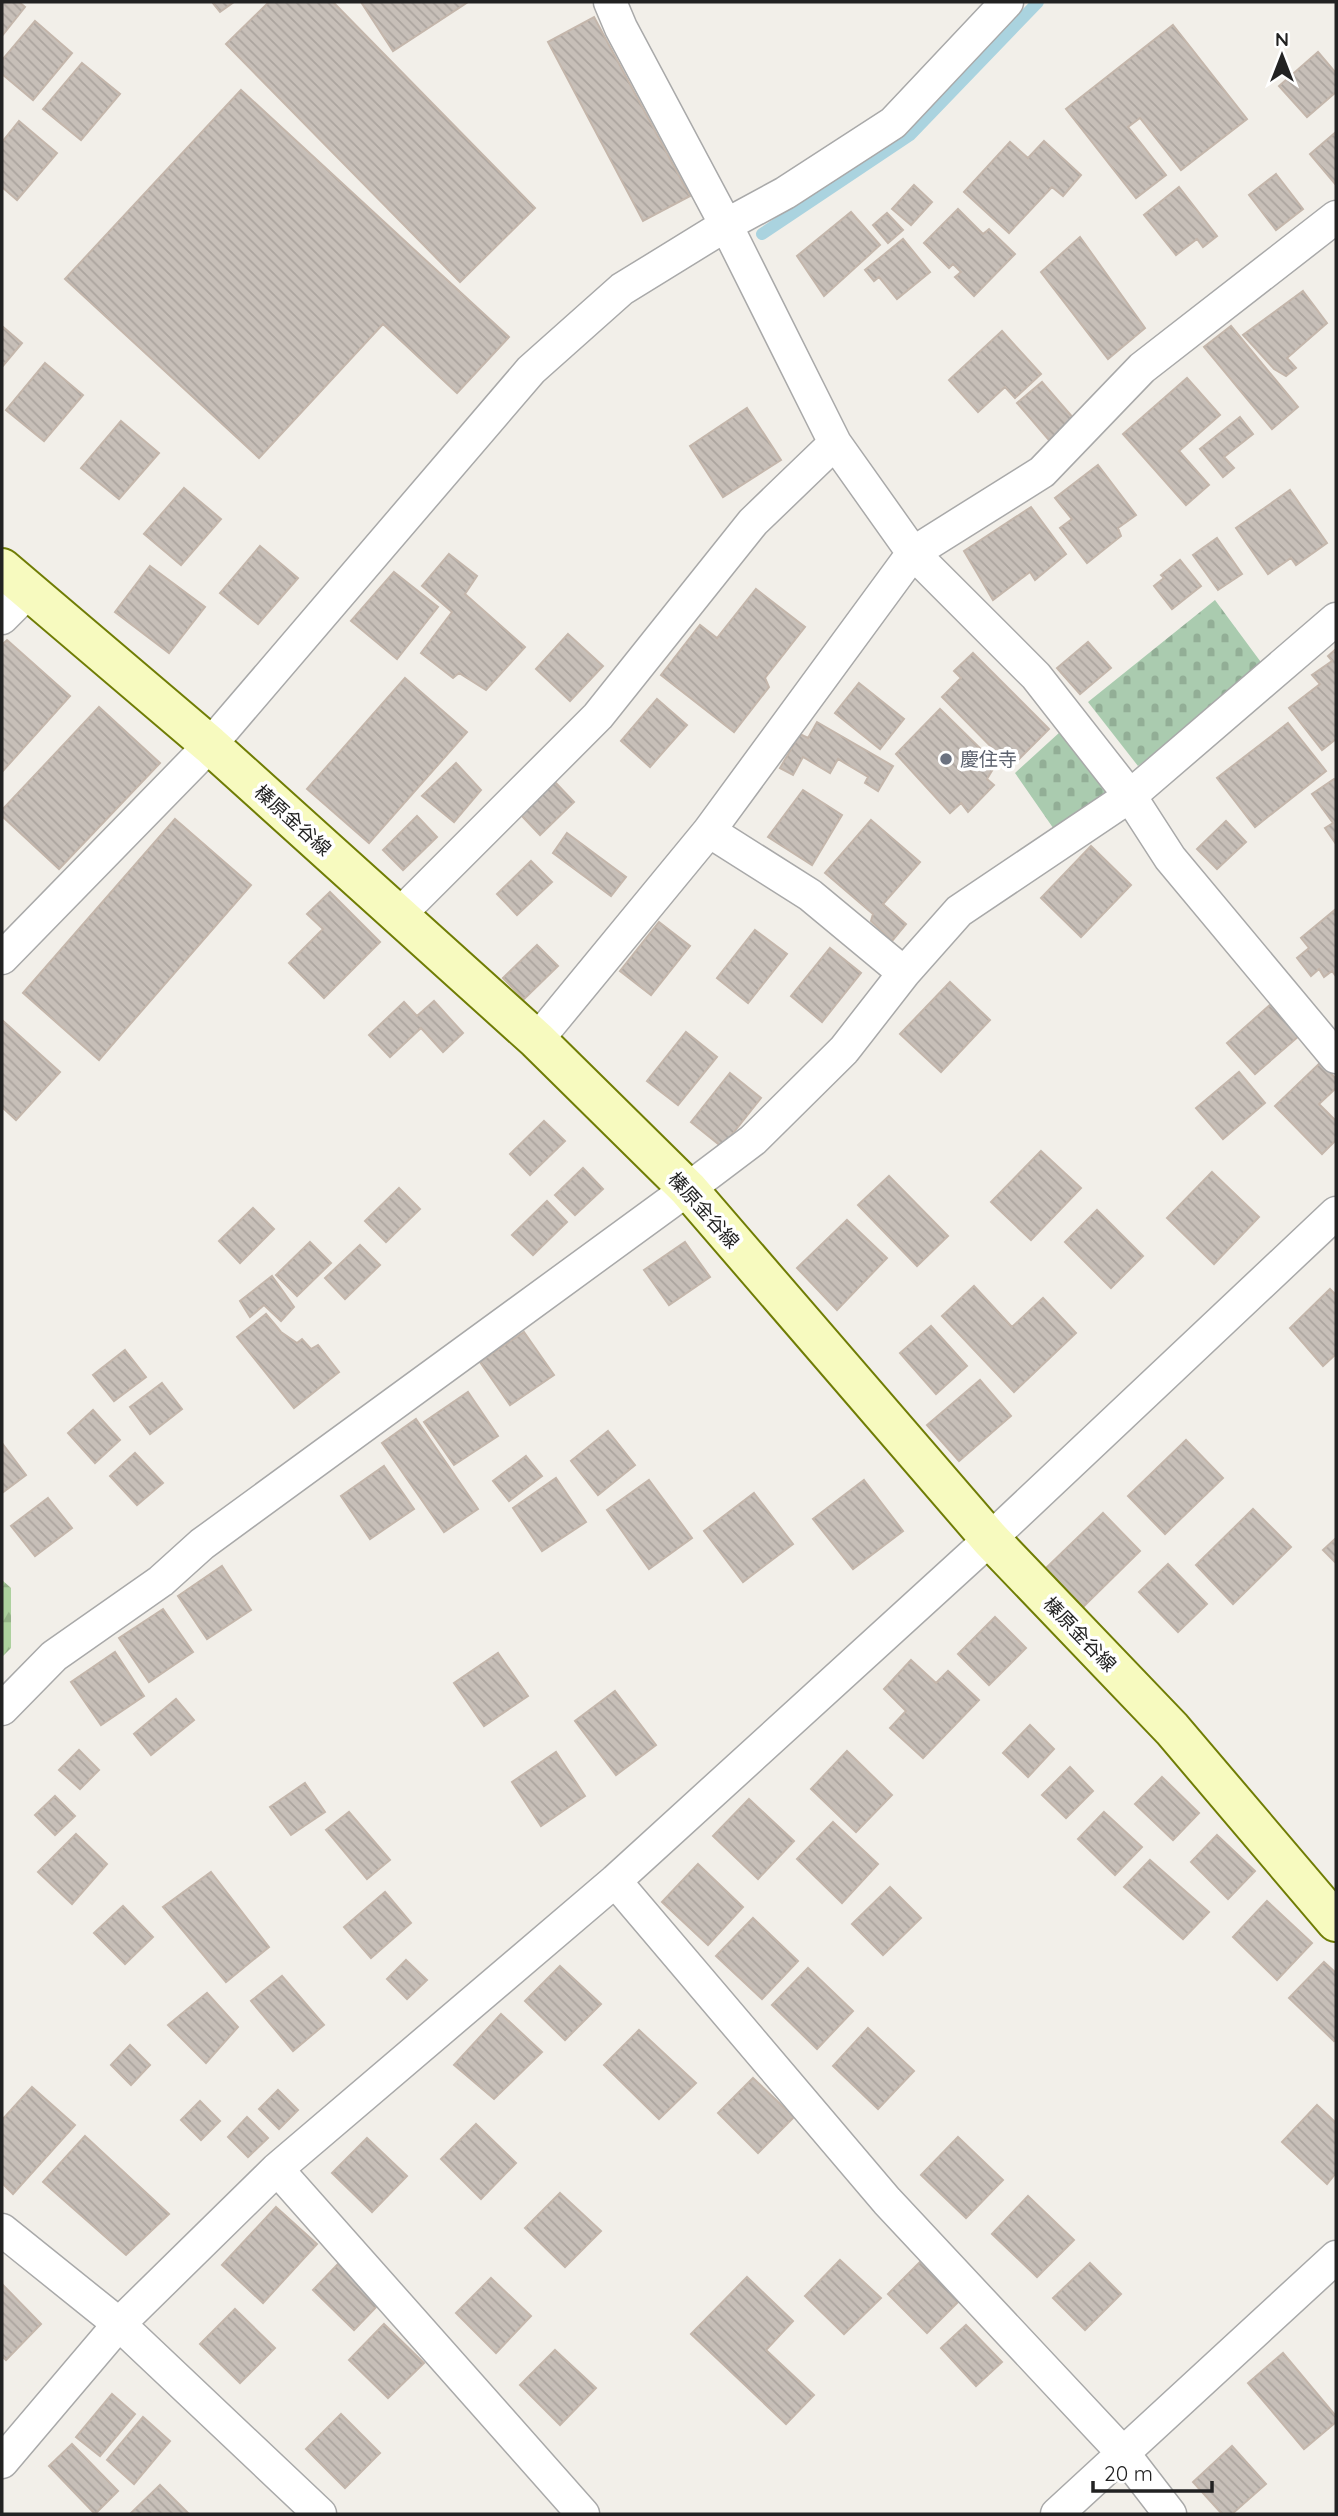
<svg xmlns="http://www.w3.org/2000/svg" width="1338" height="2516" viewBox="0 0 1338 2516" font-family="Quicksand,'Noto Sans JP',sans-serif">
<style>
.forest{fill:url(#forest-firs)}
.cemetery{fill:url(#cemetery-stones)}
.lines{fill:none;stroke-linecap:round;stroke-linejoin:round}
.stream{stroke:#aad3df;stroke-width:12}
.building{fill:url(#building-back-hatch);stroke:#c4b6ab;stroke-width:2}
.street-casing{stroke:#a9a9a9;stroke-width:35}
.secondary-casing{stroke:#707d05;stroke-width:42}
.street{stroke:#fff;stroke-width:32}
.secondary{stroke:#f7fabf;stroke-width:38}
.worship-dot{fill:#6b7280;stroke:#fff;stroke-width:2.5}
.labels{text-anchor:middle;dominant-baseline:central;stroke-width:7;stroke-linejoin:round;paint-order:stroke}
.worship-label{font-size:19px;fill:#5b616d;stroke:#fff;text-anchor:start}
.street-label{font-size:19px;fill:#222;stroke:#fff}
</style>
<defs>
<pattern id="forest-firs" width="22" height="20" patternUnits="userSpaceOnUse" patternTransform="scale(1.75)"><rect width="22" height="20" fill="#add19e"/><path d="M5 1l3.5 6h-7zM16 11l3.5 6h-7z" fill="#95b388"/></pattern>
<pattern id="cemetery-stones" width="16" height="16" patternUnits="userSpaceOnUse" patternTransform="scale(1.75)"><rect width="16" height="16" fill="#aacbaf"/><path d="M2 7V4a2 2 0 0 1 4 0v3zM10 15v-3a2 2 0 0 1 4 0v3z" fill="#92ae96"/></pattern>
<pattern id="building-back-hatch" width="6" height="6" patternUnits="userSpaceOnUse" patternTransform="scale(1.75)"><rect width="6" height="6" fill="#c7bfb8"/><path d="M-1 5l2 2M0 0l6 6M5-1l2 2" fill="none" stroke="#aba49e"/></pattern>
</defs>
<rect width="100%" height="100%" fill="#f2efe9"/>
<path class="forest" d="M2,1580L11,1588V1648L2,1657Z"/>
<path class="cemetery" d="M1215,600L1266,669L1138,766L1088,702Z
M1060,732L1118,792L1058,835L1015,773Z"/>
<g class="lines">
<path class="stream" d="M762,234L910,135L1038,2"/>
</g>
<path class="building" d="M2,2H19L25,7L2,36Z
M212,2H234L220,12Z
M269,2H333L535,208L460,282L226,44Z
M361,2H468L393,51Z
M594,17L690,196L643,221L548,42Z
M35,21L72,53L33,100L2,74V60Z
M1173,25L1247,119L1181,170L1140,118L1128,127L1166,175L1136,198L1066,109Z
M1318,52L1336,73V92L1307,117L1279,86Z
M82,63L120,94L81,140L43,109Z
M241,90L509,337L457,393L383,324L259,458L65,279Z
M19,121L57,153L17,200L2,187V142Z
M1336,132V185L1310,154Z
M1044,141L1081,175L1063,196L1052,187L1009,233L964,192L1010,142L1028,158Z
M1276,174L1303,209L1276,230L1249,195Z
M914,185L932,202L911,225L892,209Z
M1179,187L1217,236L1203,247L1197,239L1176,255L1144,215Z
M958,209L983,234L989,229L1015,254L974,296L955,277L961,272L953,264L949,268L924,243Z
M851,212L880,245L824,296L797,256Z
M887,213L903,230L888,243L873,225Z
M1080,237L1145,328L1108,359L1041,272Z
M903,239L930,272L897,299L879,277L874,281L865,270Z
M1303,291L1327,323L1287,358L1296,368L1286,376L1274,369L1243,335Z
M2,326L22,343L2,367Z
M1231,326L1298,407L1272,429L1204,347Z
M1002,331L1041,374L1015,398L1005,387L978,412L949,380Z
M45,363L83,395L44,441L6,410Z
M1187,378L1220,415L1179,451L1209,485L1186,505L1123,434Z
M1042,382L1074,419L1049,440L1017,403Z
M747,408L781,460L723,497L690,446Z
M1240,417L1253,434L1224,457L1234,468L1223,477L1200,449Z
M121,421L159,453L119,499L81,468Z
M1098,465L1136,515L1118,528L1121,536L1087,563L1060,528L1072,519L1055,498Z
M184,488L221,519L181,565L144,534Z
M1290,490L1327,543L1296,565L1291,558L1268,574L1236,528Z
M1031,507L1066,554L1035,580L1030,572L993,600L964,551Z
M1217,538L1242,574L1218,590L1193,555Z
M260,546L298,578L258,624L220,593Z
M449,554L477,576L465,594L525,647L486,690L459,673L453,678L421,653L452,612L422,586Z
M1180,560L1201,586L1172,609L1154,586L1164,578L1161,575Z
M150,566L205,607L169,653L115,612Z
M394,572L438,607L397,659L351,621Z
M756,589L805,627L765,678L769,687L734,732L661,675L700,625L717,638Z
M568,634L603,666L570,701L536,669Z
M7,640L70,696L2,772V645Z
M1088,642L1111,668L1080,694L1057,668Z
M1336,649V739L1322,750L1289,708L1320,684L1312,675L1332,661L1328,656Z
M973,653L1049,729L1011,767L942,697L961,678L954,671Z
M405,678L467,732L369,843L307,789Z
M859,683L904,719L880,749L835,713Z
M657,699L687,725L650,767L621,741Z
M99,707L160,763L59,869L2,816V810Z
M940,709L996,764L987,779L994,785L968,812L961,803L950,813L896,754Z
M817,722L893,766L878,791L865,783L868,777L838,759L830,773L803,757L793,775L780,768L800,734L808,738Z
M1288,723L1326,771L1255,827L1217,778Z
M456,763L481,790L454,822L422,796Z
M1334,779L1336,781V844L1325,828L1333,823L1312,794Z
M554,781L574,802L540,835L520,814Z
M803,790L842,815L812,865L768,837Z
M417,816L437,837L403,870L383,850Z
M175,819L251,885L99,1060L23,993Z
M871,820L920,862L883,904L906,924L892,941L871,921L873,914L825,873Z
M1226,821L1246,842L1217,869L1197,849Z
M567,833L626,877L611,896L553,853Z
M1091,846L1131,885L1081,937L1041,898Z
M531,861L552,882L517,915L497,894Z
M330,892L380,942L324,998L289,963L323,929L307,914Z
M1336,909V974L1335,975L1332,971L1324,977L1319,969L1311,976L1297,958L1309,948L1301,938Z
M659,922L690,946L651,995L620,971Z
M755,930L787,954L748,1003L717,978Z
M537,945L558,966L524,999L503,978Z
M830,948L861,973L822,1022L791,996Z
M950,982L990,1020L941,1072L900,1034Z
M434,1001L463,1033L443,1052L421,1028L390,1057L369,1035L404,1002L417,1016Z
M1271,1004L1299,1036L1255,1074L1227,1043Z
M2,1020L60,1072L16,1120L2,1107Z
M686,1032L717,1057L678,1105L647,1081Z
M1321,1062L1336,1079V1088L1319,1104L1336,1121V1140L1322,1154L1275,1106Z
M1239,1072L1265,1103L1223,1139L1196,1108Z
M730,1073L761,1098L722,1147L691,1122Z
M544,1121L565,1141L530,1175L510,1154Z
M1041,1151L1081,1188L1031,1240L991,1202Z
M583,1168L603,1189L575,1215L555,1195Z
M1212,1172L1259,1217L1214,1264L1167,1218Z
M889,1176L948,1236L917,1266L858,1205Z
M399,1188L420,1209L386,1242L365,1221Z
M547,1201L567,1222L533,1255L512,1235Z
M253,1208L274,1229L240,1263L219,1241Z
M1097,1210L1143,1256L1111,1288L1065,1242Z
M847,1220L887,1258L837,1310L797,1268Z
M310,1242L331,1263L297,1296L276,1275Z
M685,1242L710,1277L669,1305L644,1270Z
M360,1245L380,1265L345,1299L325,1278Z
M272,1276L294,1307L281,1321L264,1305L250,1317L240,1301Z
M974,1286L1012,1327L1043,1298L1076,1333L1014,1392L942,1316Z
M1330,1289L1336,1295V1354L1323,1366L1290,1328Z
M266,1314L281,1332L297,1343L302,1339L311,1349L318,1345L339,1372L294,1408L237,1337Z
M931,1326L967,1366L936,1394L900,1353Z
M524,1332L554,1375L510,1405L480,1362Z
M125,1350L146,1377L114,1401L93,1375Z
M980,1380L1011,1416L959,1461L927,1425Z
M162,1383L182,1409L150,1434L130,1407Z
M468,1392L498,1436L454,1465L424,1422Z
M93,1410L120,1440L95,1463L68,1433Z
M416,1419L478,1509L444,1532L382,1443Z
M608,1431L635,1465L598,1495L571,1461Z
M1186,1440L1223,1478L1165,1534L1128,1496Z
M2,1443L26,1475L2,1493Z
M135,1453L163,1483L137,1505L110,1476Z
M526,1456L542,1476L509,1501L493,1481Z
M384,1466L414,1509L370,1539L341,1496Z
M556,1478L586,1522L542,1551L513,1508Z
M649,1480L692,1538L649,1569L607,1510Z
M864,1480L903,1531L853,1569L813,1519Z
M754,1493L793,1544L743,1582L704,1531Z
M48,1498L72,1528L35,1556L11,1526Z
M1253,1509L1291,1547L1233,1604L1196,1565Z
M1103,1513L1140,1551L1082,1608L1045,1569Z
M1336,1538V1563L1323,1550Z
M1168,1564L1207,1604L1178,1632L1139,1592Z
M222,1566L251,1610L207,1639L178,1596Z
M163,1609L193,1652L149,1682L119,1638Z
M995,1617L1026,1648L989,1685L958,1654Z
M115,1652L144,1696L101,1725L71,1682Z
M498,1653L528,1696L484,1726L454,1683Z
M911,1660L936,1683L948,1671L979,1700L923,1758L890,1728L906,1711L884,1689Z
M615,1691L656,1745L616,1775L575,1721Z
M176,1699L194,1720L151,1755L134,1734Z
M1030,1725L1054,1749L1028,1777L1003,1753Z
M79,1750L99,1770L80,1789L59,1770Z
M847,1751L892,1795L856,1832L811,1789Z
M556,1752L585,1796L541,1826L512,1782Z
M1070,1767L1093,1791L1066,1818L1042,1795Z
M1162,1777L1199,1813L1173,1840L1135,1804Z
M305,1783L325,1812L291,1835L270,1807Z
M55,1796L75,1816L55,1835L35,1815Z
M749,1799L794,1841L758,1879L713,1836Z
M349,1812L390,1860L367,1879L326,1830Z
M1104,1812L1142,1847L1115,1875L1078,1839Z
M833,1822L878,1864L842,1903L797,1859Z
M76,1834L107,1864L72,1904L38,1872Z
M1217,1835L1255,1871L1228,1899L1191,1862Z
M1150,1860L1209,1912L1183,1939L1124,1887Z
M698,1864L743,1907L708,1945L662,1902Z
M211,1872L269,1947L226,1982L163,1907Z
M890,1887L921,1918L883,1955L852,1924Z
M385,1892L411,1923L371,1958L344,1927Z
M1267,1901L1312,1943L1277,1980L1233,1937Z
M123,1906L153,1937L125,1964L94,1933Z
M753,1918L798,1961L762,1999L716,1956Z
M406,1960L427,1980L407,1999L387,1979Z
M1324,1962L1336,1973V2039L1334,2041L1289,1998Z
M560,1966L601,2004L565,2040L525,2001Z
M808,1968L853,2011L817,2049L772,2005Z
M282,1976L324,2025L293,2051L251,2001Z
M207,1993L238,2027L206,2063L168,2025Z
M501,2014L542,2052L494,2099L454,2065Z
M868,2028L914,2071L878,2109L833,2066Z
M639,2030L696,2083L659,2119L604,2065Z
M130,2045L150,2065L131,2085L111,2065Z
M753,2078L794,2117L758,2153L718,2113Z
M32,2087L75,2125L13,2194L2,2183V2120Z
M278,2090L298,2110L279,2129L259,2109Z
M200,2101L220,2121L201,2140L181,2120Z
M1317,2105L1336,2123V2173L1327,2184L1282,2142Z
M247,2117L268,2138L248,2157L228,2137Z
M476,2124L516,2163L481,2199L441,2159Z
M85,2136L169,2214L126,2255L43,2182Z
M958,2137L1003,2180L966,2218L921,2175Z
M367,2138L407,2176L372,2212L332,2173Z
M560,2193L601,2231L565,2267L525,2228Z
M1028,2196L1074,2240L1037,2277L992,2234Z
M276,2207L317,2244L263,2303L222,2265Z
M923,2259L964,2296L927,2333L888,2294Z
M840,2260L881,2298L844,2334L805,2296Z
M1090,2263L1121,2294L1085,2330L1053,2298Z
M338,2264L379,2304L354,2330L313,2290Z
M747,2277L793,2321L766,2350L814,2395L786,2424L691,2334Z
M491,2278L531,2316L496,2353L456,2313Z
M2,2284L41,2324L6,2360L2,2356Z
M235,2309L275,2348L240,2383L200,2344Z
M384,2324L424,2363L388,2398L349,2360Z
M966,2325L1002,2362L976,2386L941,2348Z
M555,2350L596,2388L560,2425L520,2385Z
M1283,2353L1336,2416V2422L1304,2449L1248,2383Z
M112,2394L135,2414L100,2456L76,2437Z
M341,2414L380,2453L345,2488L306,2449Z
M143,2417L170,2441L134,2484L107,2460Z
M72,2444L118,2491L95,2514L49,2466Z
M1232,2446L1266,2484L1232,2514H1222L1193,2482Z
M160,2485L189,2514H130Z"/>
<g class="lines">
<g class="street-casing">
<path id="street" d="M610,2L621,28L726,225L835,443L913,553L1036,676L1130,796L1170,858L1336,1057
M2,618L28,592
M709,831L810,895L904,973
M398,916L598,716L753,522L835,443
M2,958L210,745L531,370L622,289L726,225L785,193L893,123L1007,2
M537,1040L709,831L913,553L1042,472L1142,368L1336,217
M2,1709L54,1656L161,1581L202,1544L688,1189L753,1140L844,1050L904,973L959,911L1130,796L1336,619
M615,1881L887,2201L1123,2453L1170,2514
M277,2169L583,2514
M2,2230L119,2324L320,2514
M2,2462L119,2324L277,2169L615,1881L990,1539L1336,1213
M1057,2514L1336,2257"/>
</g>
<g class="secondary-casing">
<path id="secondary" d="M2,568L210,745L537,1040L688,1189L990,1539L1172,1729L1336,1922"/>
</g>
<use href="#street" class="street"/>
<use href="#secondary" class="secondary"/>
</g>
<circle class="worship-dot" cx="946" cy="759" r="7"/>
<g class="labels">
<g class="worship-label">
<text x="960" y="759">慶住寺</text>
</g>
<g class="street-label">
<text transform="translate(293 820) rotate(42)">榛原金谷線</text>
<text transform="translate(704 1210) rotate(48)">榛原金谷線</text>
<text transform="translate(1080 1634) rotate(46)">榛原金谷線</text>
</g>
</g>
<rect width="1338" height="2516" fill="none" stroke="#222222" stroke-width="7"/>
<g transform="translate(1282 56)" stroke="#ffffff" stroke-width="5" paint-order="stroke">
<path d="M0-5L12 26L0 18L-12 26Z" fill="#222222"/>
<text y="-10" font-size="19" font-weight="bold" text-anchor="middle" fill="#222222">N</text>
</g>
<path d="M1093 2481v10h119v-10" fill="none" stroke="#222222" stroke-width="3.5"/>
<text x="1104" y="2481" font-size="21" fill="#222222" stroke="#ffffff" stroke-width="5" paint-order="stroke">20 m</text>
</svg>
